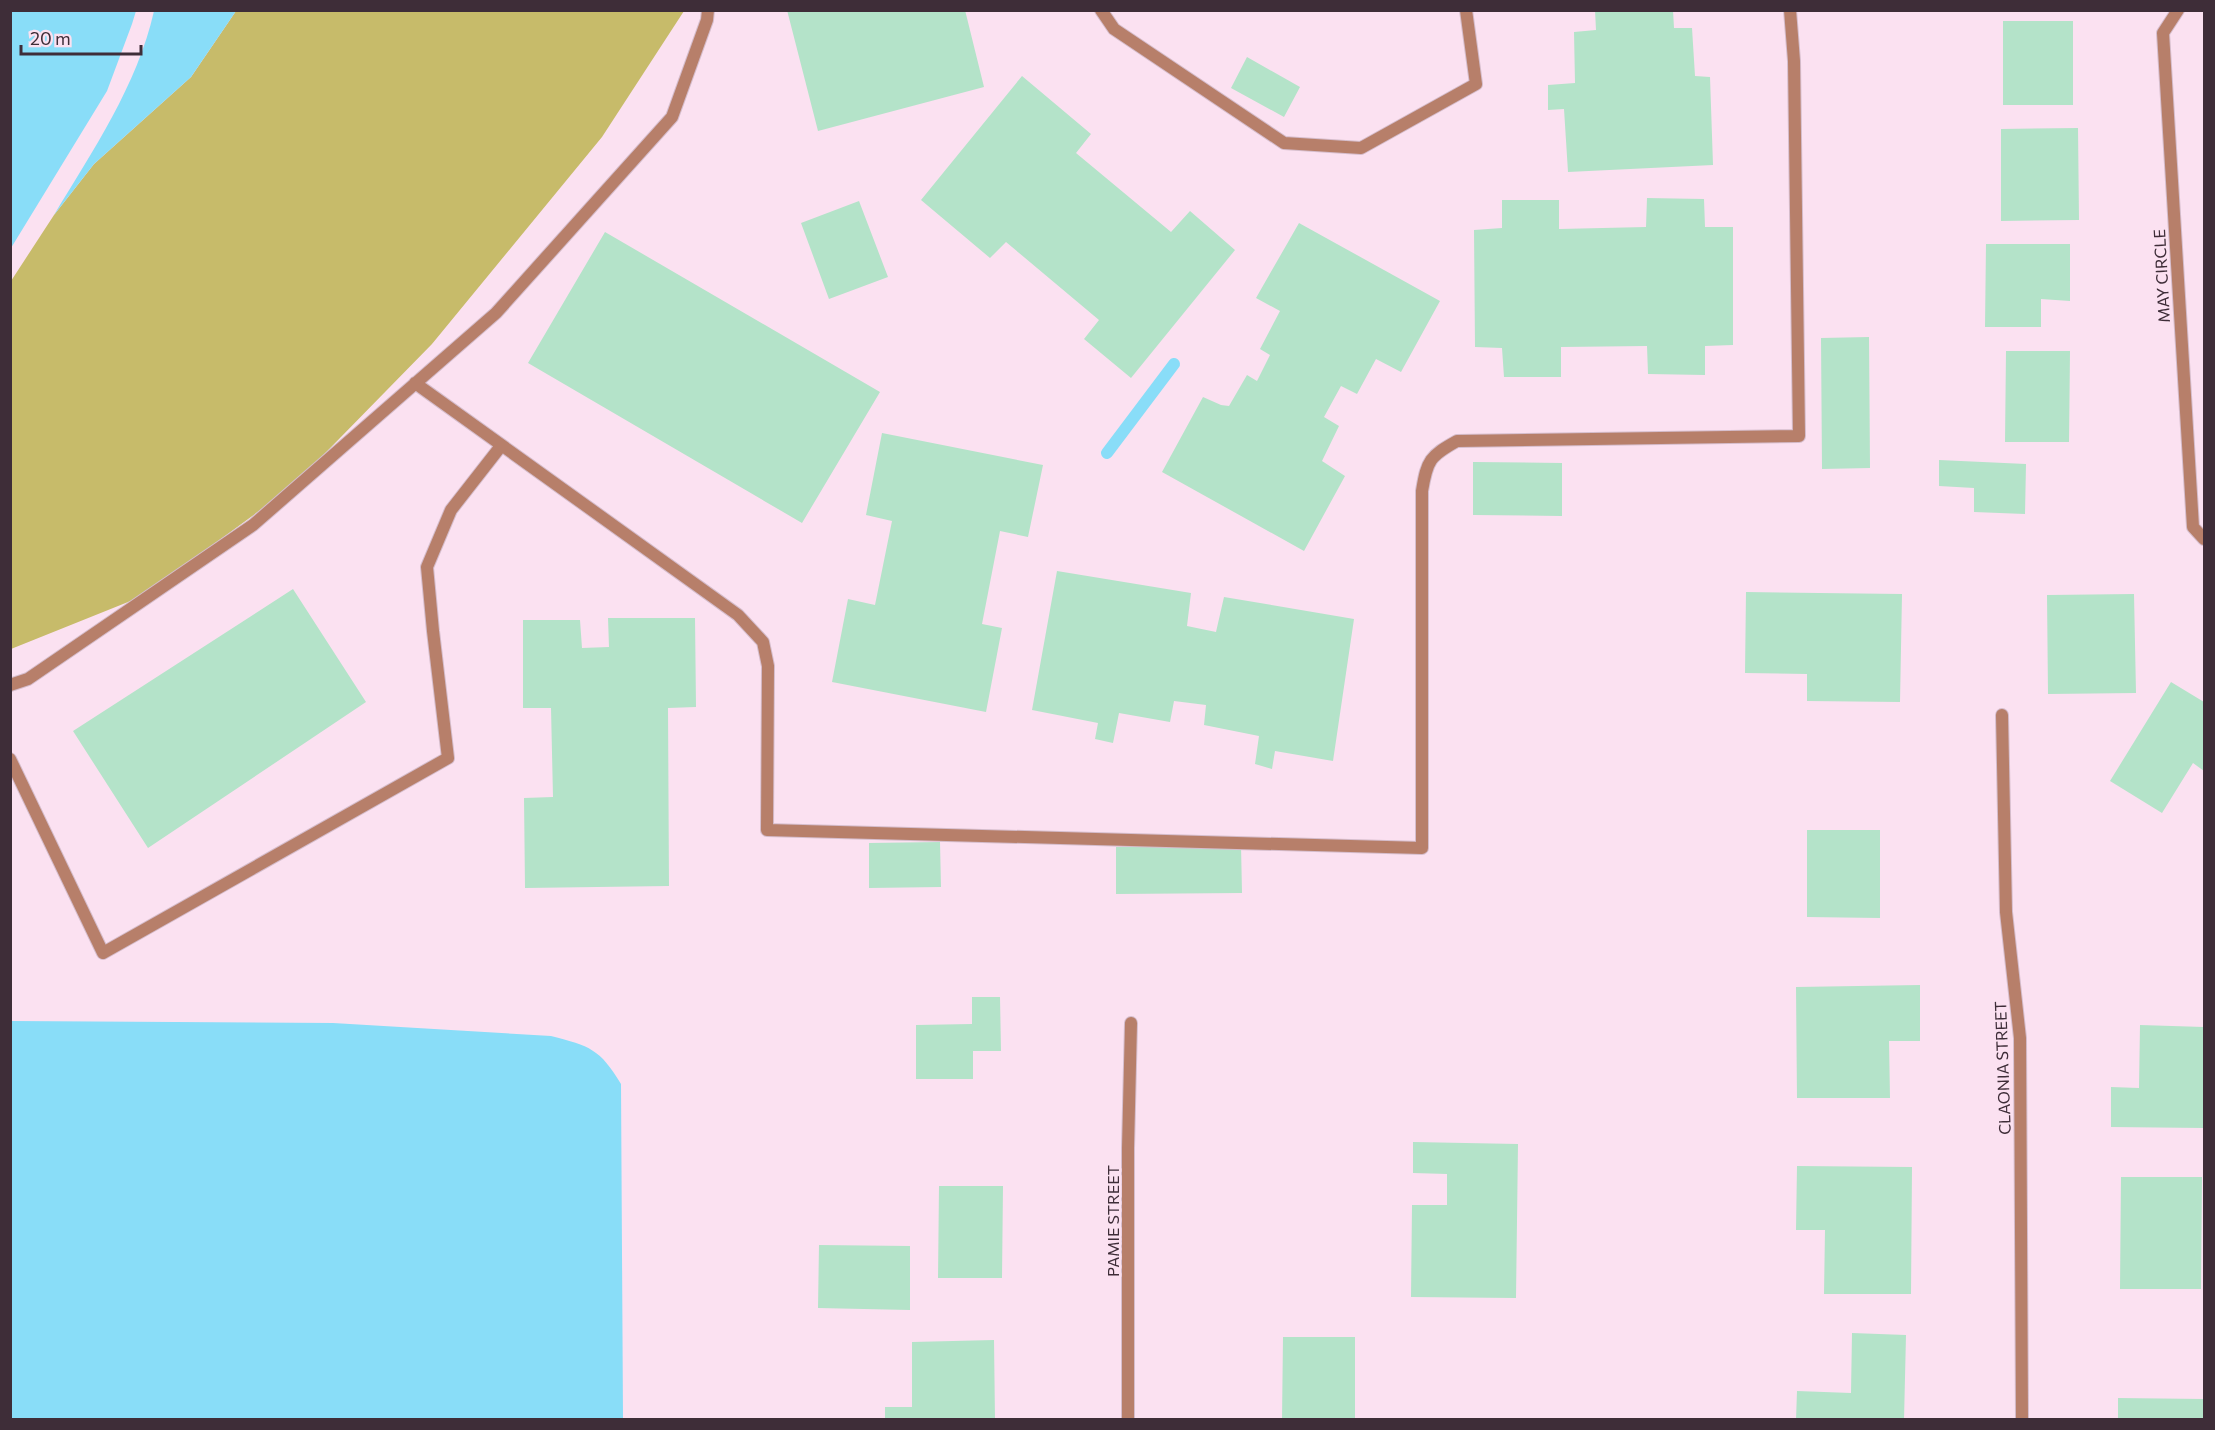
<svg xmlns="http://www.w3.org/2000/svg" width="2215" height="1430" viewBox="0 0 2215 1430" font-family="Commissioner,sans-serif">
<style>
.green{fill:#c7bb6a}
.water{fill:#89ddf8}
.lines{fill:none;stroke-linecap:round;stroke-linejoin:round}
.stream{stroke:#89ddf8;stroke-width:12}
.building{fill:#b4e3c9}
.lane-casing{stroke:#d5bdcc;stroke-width:14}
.street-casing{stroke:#d5bdcc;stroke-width:14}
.lane{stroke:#b77f6a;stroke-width:12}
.street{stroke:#b77f6a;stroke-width:12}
.labels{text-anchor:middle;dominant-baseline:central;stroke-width:5;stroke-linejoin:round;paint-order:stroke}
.street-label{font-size:16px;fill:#3e2d38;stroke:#fbe1f1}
</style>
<rect width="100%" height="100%" fill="#fbe1f1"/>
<path class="green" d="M236,11H684L602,137L432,344L293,486L143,596L11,649V281L54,215L94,164L191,77Z"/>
<path class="water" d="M11,10L136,11L132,24L107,91L11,248Z
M154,11H236L191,77L94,164L54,215C93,150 137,86 154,11Z
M11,1021L333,1023L551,1036C590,1046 600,1049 621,1084L623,1419H11Z"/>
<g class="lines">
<path class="stream" d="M1107,453L1174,364"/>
</g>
<path class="building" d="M787,10H965L984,87L818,131Z
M1595,10H1673L1674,28H1692L1695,76L1710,77L1713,165L1568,172L1564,109L1548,110V85L1575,83L1574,32L1596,30Z
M2003,21H2073V105H2003Z
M1247,57L1300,87L1284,117L1231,88Z
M1022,76L1091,134L1076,153L1171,232L1190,211L1235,250L1131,378L1084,339L1099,320L1006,242L990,258L921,200Z
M2078,128L2079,220L2001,221V129Z
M1647,198L1704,199L1705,227H1733V345L1705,346V375L1648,374L1647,346L1561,347V377H1504L1502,348L1475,347L1474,230L1502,228V200H1559V229L1646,227Z
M859,201L888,277L829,299L801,223Z
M1299,223L1440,301L1401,372L1376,359L1357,394L1341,386L1324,417L1339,426L1322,461L1345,476L1304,551L1162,472L1203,397L1221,405L1229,406L1247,375L1257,381L1270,355L1260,349L1280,311L1256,298Z
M605,232L880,392L802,523L528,363Z
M1986,244H2070V301L2041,299V327H1985Z
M1869,337L1870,468L1822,469L1821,338Z
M2006,351H2070L2069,442H2005Z
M882,433L1043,465L1028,537L1000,531L982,624L1002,628L986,712L832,682L848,599L875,605L892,521L866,515Z
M1939,460L2026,464L2025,514L1974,512V488L1939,486Z
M1473,462L1562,463V516L1473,515Z
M1057,571L1191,593L1187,626L1216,632L1224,597L1354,619L1333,761L1275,751L1272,769L1255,764L1259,736L1204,725L1206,705L1174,701L1170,722L1119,713L1113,743L1095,739L1098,723L1032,710Z
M293,589L366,702L148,848L73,731Z
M1746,592L1902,594L1900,702L1807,701V674L1745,673Z
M2134,594L2136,693L2048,694L2047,595Z
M608,618H695L696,707L668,708L669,886L525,888L524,798L553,797L551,708H523V620H580L582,648L609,647Z
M2171,682L2204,702V771L2193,763L2162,813L2110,781Z
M1807,830H1880V918L1807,917Z
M940,842L941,887L869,888V843Z
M1241,845L1242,893L1116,894V847Z
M1920,985V1041H1889L1890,1098H1797L1796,987Z
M972,997H1000L1001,1051H973V1079H916V1025L972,1024Z
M2140,1025L2204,1027V1128L2111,1127V1087L2139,1088Z
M1413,1142L1518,1144L1516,1298L1411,1297L1412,1205H1447V1174L1413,1173Z
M1797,1166L1912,1167L1911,1294H1824L1825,1230H1796Z
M2121,1177H2202L2201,1289H2120Z
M939,1186H1003L1002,1278H938Z
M819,1245L910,1246V1310L818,1308Z
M1852,1333L1906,1335L1904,1420H1796L1797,1391L1851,1393Z
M1283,1337H1355V1420H1282Z
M994,1340L995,1420H885V1407H912V1342Z
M2118,1398L2204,1399V1420H2118Z"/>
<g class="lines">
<g class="lane-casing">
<path id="lane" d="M1101,10L1114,29L1284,143L1361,148L1476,84L1466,10
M415,383L738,615L763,642L768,666L767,830L1422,848V491C1427,460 1430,456 1457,441L1799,436L1794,61L1790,10
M10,685L28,679L253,525L496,313L672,117L707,20L708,10
M10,759L103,953L448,758L433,631L427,567L451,510L501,446"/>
</g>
<g class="street-casing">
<path id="street" d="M2178,10L2163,33L2193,527L2204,539
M2002,715L2006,912L2020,1038L2022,1420
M1128,1420V1148L1131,1023"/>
</g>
<use href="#lane" class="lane"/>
<use href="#street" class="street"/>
</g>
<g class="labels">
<g class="street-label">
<text transform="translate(2161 276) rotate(-93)">MAY CIRCLE</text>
<text transform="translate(2002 1068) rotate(-92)">CLAONIA STREET</text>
<text transform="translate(1112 1221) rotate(-90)">PAMIE STREET</text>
</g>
</g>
<rect width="2215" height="1430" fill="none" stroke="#3e2d38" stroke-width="24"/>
<path d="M21 45v9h120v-9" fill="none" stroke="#3e2d38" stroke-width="3"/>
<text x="30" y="45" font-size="18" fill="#3e2d38" stroke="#fbe1f1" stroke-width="4.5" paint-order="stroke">20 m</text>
</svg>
